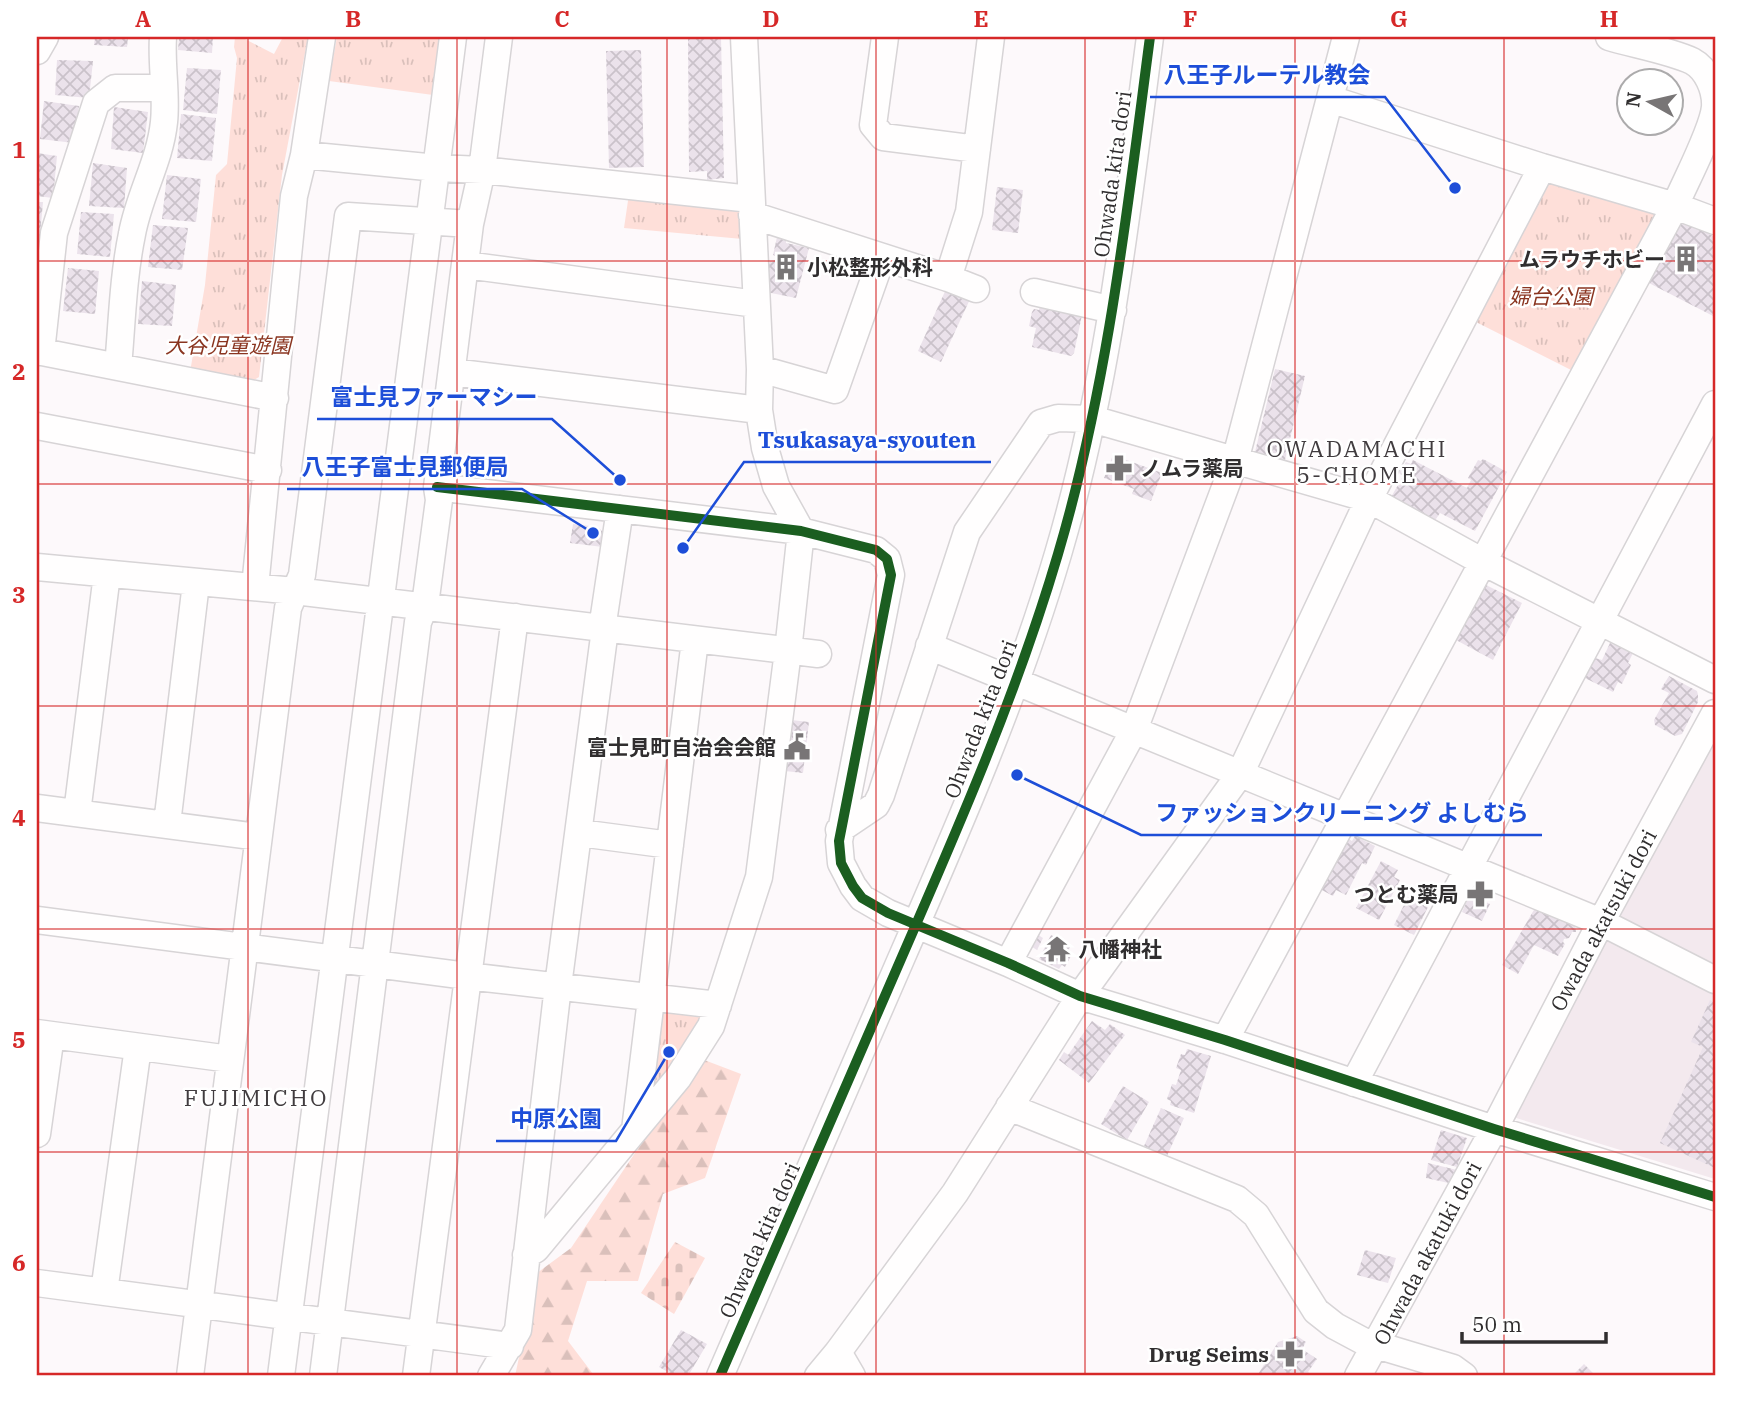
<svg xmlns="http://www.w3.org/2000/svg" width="1752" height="1413" viewBox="0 0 1752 1413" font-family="'IBM Plex Serif','Noto Sans JP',serif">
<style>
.built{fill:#f3e9ee}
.forest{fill:url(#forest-firs)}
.cemetery{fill:url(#cemetery-stones)}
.park{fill:url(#park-tufts)}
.building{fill:url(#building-cross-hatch)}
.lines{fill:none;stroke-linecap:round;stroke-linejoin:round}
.minor-casing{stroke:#d7d4d6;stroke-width:29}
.minor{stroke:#fffefe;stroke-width:26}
.cycleway-casing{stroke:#fff;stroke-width:15}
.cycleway{stroke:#1b5e20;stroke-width:10}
.grid{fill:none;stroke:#d62828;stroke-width:2;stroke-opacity:0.55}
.labels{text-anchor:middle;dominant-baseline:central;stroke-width:5;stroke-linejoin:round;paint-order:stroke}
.street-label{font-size:21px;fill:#302e2f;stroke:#fff}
.poi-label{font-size:21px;font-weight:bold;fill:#302e2f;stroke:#fff;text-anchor:end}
.park-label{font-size:21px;font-style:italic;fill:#8a3520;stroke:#fff}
.neighbourhood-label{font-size:23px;letter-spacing:2px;fill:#413c3f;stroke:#fff}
.leader{fill:none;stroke:#1d4ed8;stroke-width:2.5}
.callout-dot{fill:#1d4ed8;stroke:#fff;stroke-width:2.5}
.callout-label{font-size:23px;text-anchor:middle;font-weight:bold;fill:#1d4ed8;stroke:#fff;stroke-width:5;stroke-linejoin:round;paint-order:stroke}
.neatline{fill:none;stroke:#d62828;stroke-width:2.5}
.grid-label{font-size:23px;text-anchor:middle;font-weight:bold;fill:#d62828}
</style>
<defs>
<pattern id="forest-firs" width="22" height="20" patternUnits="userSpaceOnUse" patternTransform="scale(1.75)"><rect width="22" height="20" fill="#fedfd9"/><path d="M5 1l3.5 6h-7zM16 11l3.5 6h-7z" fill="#dac0bb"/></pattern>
<pattern id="cemetery-stones" width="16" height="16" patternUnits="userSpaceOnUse" patternTransform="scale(1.75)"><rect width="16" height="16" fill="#fedfd9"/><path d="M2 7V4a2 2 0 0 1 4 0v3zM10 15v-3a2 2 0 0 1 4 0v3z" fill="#dac0bb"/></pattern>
<pattern id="park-tufts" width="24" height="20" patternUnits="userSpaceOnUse" patternTransform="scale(1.75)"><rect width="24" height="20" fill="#fedfd9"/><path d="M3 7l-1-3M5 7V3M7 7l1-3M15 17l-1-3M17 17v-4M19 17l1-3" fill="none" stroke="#dac0bb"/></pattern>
<pattern id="building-cross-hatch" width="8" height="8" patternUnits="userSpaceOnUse" patternTransform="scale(1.75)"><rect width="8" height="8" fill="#ebe2eb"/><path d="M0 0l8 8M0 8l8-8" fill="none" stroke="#cac2ca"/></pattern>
</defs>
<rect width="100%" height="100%" fill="#fdf9fb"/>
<path class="built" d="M1715,728V1179L1513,1117Z"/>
<path class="forest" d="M699,1058L741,1074L705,1178L663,1194L638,1281H587L568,1341L593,1374L592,1376H515L537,1273L571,1248Z"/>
<path class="cemetery" d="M675,1242L705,1258L674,1314L641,1293Z"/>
<path class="park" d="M235,37H241L274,54L283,37H308L282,175L259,377L247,384L190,372L205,285L216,175L227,164L237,58L234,47Z
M337,37H440L433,95L329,81Z
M1550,176L1658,210L1575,372L1474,321Z
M630,187L751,199L753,240L624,228Z
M650,998L718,1005L635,1130Z"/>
<path class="building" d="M95,37H128L127,47L94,45Z
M179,37H213L212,53L178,50Z
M717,37H721L724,178L707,180V171L689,172L688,38Z
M641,50L644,167L609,168L606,51Z
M57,60L93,61L89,98L55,95Z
M187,68L221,70L217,114L183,110Z
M44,101L79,106L74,143L40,139Z
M114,107L148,112L143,153L111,149Z
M181,114L216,118L212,161L177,158Z
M37,153L57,156L53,198L37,196Z
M93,163L127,168L124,208L89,206Z
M167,175L201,179L196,222L162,219Z
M997,187L1023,190L1018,233L992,230Z
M37,202H43L39,247H37Z
M81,212L114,214L110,257L77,254Z
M1678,218L1715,237V317L1645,281Z
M153,225L188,228L182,270L148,267Z
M777,237L786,239V243L809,248L796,298L766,292L770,273L767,270L770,261L775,260L776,256L773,255Z
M68,268L99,271L95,314L63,311Z
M142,281L176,285L172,326L138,324Z
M947,287L971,297L941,362L918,351Z
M1040,305L1082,315L1074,353L1071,356L1032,347L1036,328L1029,326L1032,312L1034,309L1039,310Z
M1275,369L1305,376L1285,460L1255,452Z
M1113,455L1162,473L1151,501L1132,494L1134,489L1104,478Z
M1483,459L1507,472L1475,531L1440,513L1434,522L1390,499L1403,476L1399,473L1406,462L1411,464L1413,460L1467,488L1471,480L1468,478L1478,460L1481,461Z
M573,524L598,527L605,534L603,547L570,543Z
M1486,585L1522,603L1493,660L1456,640Z
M1610,643L1633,653L1628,663L1631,665L1622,684L1618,682L1613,692L1585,678L1592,660L1595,658L1602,660Z
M1669,676L1697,691L1698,695V702L1682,734L1675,736L1655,725L1654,720L1669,693L1661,689Z
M791,720L809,722L803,773L785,771Z
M1355,836L1375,846L1366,865L1362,863L1346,895L1336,890L1333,896L1320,889L1347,838L1352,841Z
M1381,861L1398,870L1394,877L1400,880L1379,920L1356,908Z
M1477,884L1491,890L1486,902L1490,904L1482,921L1462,912L1468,899L1464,897L1470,886L1475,889Z
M1408,897L1428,907L1414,935L1394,925Z
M1535,908L1575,925L1576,932H1572L1569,938L1564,939L1563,942L1565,944L1558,956L1534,945L1518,974L1502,965Z
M1035,933L1043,938L1037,950L1029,945Z
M1051,935L1071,945L1068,952L1072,954L1065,967L1062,965L1059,969L1039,959Z
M1710,1000L1715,1003V1168L1660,1143L1703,1047L1691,1042Z
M1092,1021L1105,1030L1110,1024L1125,1035L1089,1083L1059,1060L1064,1052L1068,1055Z
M1187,1049L1211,1056L1194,1113L1170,1105L1171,1101L1167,1099L1172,1084L1176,1085L1181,1070L1176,1068L1181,1054L1185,1055Z
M1123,1086L1149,1102L1127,1140L1101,1124Z
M1161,1108L1184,1118L1167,1156L1144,1146Z
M1441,1130L1467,1138L1457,1167L1431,1160Z
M1428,1163L1457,1170L1453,1184L1426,1178Z
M1365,1250L1396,1258L1388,1283L1357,1275Z
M681,1330L707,1344L688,1376H675L659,1367Z
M1297,1336L1306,1342L1302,1349L1317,1359L1308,1372L1314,1376H1257L1278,1342Z
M1584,1364L1596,1376H1572Z"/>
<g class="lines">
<g class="minor-casing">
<path id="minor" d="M885,37L873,125L883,137L977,149
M37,51L45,37
M1330,99L1542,167L1675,206L1715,221
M304,155L437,168L482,170L751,199
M752,215L948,278L969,212L991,37
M466,265L756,304
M948,278L976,289
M1034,292L1113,310
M37,351L275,398
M41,352L54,233L96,103L115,88H163
M118,367C122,323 123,277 132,234C139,195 160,161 164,122C167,94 161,65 163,37
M760,369L835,390L882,257
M452,372L759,410
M37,426L268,470
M437,487L801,531L876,550L887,559L891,575L839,841L841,863L853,886L862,898L888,913L1008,963L1080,996L1225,1040L1494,1129L1715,1197
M37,567L295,591L818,654
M255,587L294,196L304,155L322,37
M602,629L620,509
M929,646L1601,922L1715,980
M37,808L258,837
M77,813L107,574
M167,824L196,583
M839,830L876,805L881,795L967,532L1041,423L1058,418L1092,419L1369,499L1483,562L1715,680
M580,833L670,845
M37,920L467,976L718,1005
M1008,963L1134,730L1235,461L1346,37
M37,1033L230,1059
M1225,1040L1675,206C1685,182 1713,130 1715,107C1716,90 1707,69 1692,61C1671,51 1632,44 1609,37
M1354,1083L1715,404
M1009,1107L1237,1199L1256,1215L1316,1311L1335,1326L1363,1341L1453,1368L1464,1376
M635,1130L695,640
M37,1134L51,1035
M526,1255L536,1249L678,1078L711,1026L759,877L788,651L801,531L776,486L765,448L759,410L760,369L744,37
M37,1283L510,1346
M104,1292L138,1047
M838,1352L852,1376
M190,1376L288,608L302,575L348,216L470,224
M281,1376L453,37
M323,1376L418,622L425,605L439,500L437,487L470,224L482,170L499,37
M416,1376L515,617
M491,1376L518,1330L558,986L605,629
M720,1376C781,1237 841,1098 901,959C959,826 1017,693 1058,554C1108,385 1127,211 1150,37
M818,1376L838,1352L955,1193L1080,996L1240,774L1369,499L1542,167
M1358,1376L1494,1129L1601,922L1715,713"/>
</g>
<use href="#minor" class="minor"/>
<g class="cycleway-casing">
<path id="cycleway" d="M437,487L801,531L876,550L887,559L891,575L839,841L841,863L853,886L862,898L888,913L1008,963L1080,996L1225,1040L1494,1129L1715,1197
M720,1376C781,1237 841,1098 901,959C959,826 1017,693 1058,554C1108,385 1127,211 1150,37"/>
</g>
<use href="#cycleway" class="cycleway"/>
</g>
<path class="grid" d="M248,37V1376M457,37V1376M667,37V1376M876,37V1376M1085,37V1376M1295,37V1376M1504,37V1376M37,261H1715M37,484H1715M37,706H1715M37,929H1715M37,1152H1715"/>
<defs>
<g id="building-bare" transform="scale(2.1)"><path d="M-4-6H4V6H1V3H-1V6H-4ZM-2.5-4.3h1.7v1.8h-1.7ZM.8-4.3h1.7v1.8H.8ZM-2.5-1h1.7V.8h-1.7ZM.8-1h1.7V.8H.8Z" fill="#787576" stroke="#fff" stroke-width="2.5" paint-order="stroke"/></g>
<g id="pharmacy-bare" transform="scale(2.1)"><path d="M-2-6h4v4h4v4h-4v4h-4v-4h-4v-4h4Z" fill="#787576" stroke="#fff" stroke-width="2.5" paint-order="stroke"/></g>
<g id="civic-bare" transform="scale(2.1)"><path d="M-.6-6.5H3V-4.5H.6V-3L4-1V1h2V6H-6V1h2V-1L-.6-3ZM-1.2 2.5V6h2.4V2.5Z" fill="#787576" stroke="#fff" stroke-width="2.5" paint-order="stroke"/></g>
<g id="temple-bare" transform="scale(2.1)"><path d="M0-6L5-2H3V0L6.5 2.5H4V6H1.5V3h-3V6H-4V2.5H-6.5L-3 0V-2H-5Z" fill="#787576" stroke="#fff" stroke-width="2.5" paint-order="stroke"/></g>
</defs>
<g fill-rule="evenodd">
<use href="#building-bare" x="1686" y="259"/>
<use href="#building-bare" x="786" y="267"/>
<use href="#pharmacy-bare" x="1119" y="468"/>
<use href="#civic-bare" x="797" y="747"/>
<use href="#pharmacy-bare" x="1480" y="894"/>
<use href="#temple-bare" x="1057" y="949"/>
<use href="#pharmacy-bare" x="1290" y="1354"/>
</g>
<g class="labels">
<g class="street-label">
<text transform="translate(1112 174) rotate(-82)">Ohwada kita dori</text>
<text transform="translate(980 719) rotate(-69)">Ohwada kita dori</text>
<text transform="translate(1603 920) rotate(-62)">Owada akatsuki dori</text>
<text transform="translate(759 1240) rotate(-66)">Ohwada kita dori</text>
<text transform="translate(1427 1253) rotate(-62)">Ohwada akatuki dori</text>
</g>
<g class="poi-label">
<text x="1665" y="259">ムラウチホビー</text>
<text x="807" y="267" text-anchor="start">小松整形外科</text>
<text x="1140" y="468" text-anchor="start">ノムラ薬局</text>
<text x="776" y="747">富士見町自治会会館</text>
<text x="1459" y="894">つとむ薬局</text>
<text x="1078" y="949" text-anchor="start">八幡神社</text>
<text x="1269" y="1354">Drug Seims</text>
</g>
<g class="park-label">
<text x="1551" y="296">婦台公園</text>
<text x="228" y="345">大谷児童遊園</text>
</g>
<g class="neighbourhood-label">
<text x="1357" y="448">OWADAMACHI<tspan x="1357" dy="26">5-CHOME</tspan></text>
<text x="256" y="1097">FUJIMICHO</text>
</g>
</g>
<path class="leader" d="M1455 188L1385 97H1150M620 480L552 419H317M683 548L744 462H991M593 533L522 489H287M1017 775L1141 835H1542M669 1052L616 1141H496"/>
<g class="callout-dot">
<circle cx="1455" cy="188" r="7"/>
<circle cx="620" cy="480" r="7"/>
<circle cx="683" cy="548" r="7"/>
<circle cx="593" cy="533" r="7"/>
<circle cx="1017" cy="775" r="7"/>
<circle cx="669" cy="1052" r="7"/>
</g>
<g class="callout-label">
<text x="1267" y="83">八王子ルーテル教会</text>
<text x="434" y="405">富士見ファーマシー</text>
<text x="867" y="448">Tsukasaya-syouten</text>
<text x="405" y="475">八王子富士見郵便局</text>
<text x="1342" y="821">ファッションクリーニング よしむら</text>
<text x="556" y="1127">中原公園</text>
</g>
<rect width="1752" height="1413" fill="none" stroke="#ffffff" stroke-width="77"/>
<g transform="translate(1650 102) rotate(278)"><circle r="33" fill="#ffffff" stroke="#acabac" stroke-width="2"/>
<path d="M0-5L12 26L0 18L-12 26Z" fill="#787576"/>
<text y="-10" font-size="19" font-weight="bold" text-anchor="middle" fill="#302e2f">N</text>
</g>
<path d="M1462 1332v10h144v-10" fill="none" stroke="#302e2f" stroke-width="3.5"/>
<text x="1472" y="1332" font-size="21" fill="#302e2f" stroke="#ffffff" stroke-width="5" paint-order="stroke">50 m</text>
<rect x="38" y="38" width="1676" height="1336" class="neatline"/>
<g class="grid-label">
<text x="143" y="27">A</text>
<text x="353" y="27">B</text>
<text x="562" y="27">C</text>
<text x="771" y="27">D</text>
<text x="981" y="27">E</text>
<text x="1190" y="27">F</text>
<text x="1399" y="27">G</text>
<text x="1609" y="27">H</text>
<text x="19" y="158">1</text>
<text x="19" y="380">2</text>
<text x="19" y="603">3</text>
<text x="19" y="826">4</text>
<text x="19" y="1048">5</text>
<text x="19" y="1271">6</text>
</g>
</svg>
